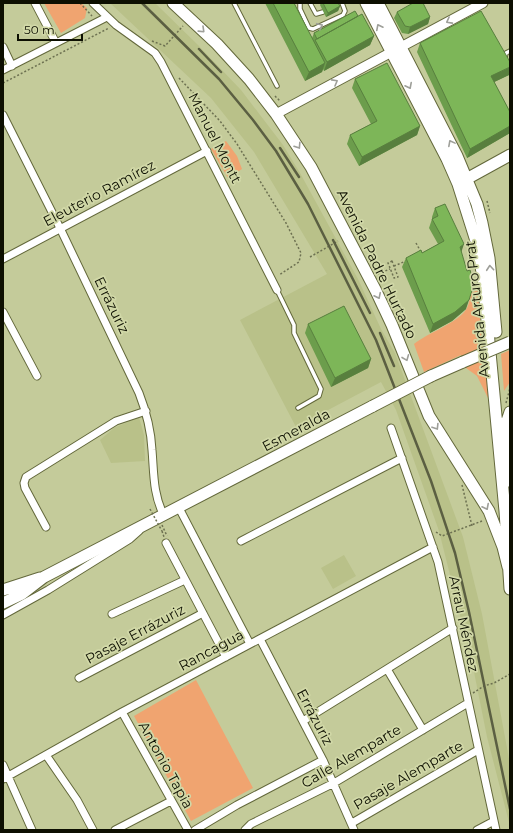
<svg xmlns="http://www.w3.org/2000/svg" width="513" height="833" viewBox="0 0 513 833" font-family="Montserrat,sans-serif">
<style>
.built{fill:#b9c189}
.green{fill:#f0a470}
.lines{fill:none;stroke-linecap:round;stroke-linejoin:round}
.lane-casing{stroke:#63683b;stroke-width:5.5}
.street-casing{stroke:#63683b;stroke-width:9}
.secondary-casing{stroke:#63683b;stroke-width:11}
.primary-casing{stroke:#63683b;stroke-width:13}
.path{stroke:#6d7151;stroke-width:1.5;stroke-dasharray:2 2;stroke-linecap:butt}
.lane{stroke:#fff;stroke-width:3.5}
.street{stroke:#fff;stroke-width:7}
.secondary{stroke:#fff;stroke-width:9}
.primary{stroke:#fff;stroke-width:11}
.rail{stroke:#5b5f42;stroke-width:2.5}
.primary-bridge-casing{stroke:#63683b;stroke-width:13;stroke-linecap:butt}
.path-bridge{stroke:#6d7151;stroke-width:1.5;stroke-dasharray:2 2;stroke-linecap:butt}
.primary-bridge{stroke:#fff;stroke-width:11}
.wall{fill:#6c9d4c}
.shaded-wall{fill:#587f3e}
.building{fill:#7db658;stroke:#587f3e}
.oneway{stroke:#9e9f99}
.labels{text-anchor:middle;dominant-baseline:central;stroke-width:3.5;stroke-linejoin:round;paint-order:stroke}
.street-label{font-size:14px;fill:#0d0f01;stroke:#d1d8a7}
</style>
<rect width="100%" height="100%" fill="#c4cb9a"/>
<path class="built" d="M110,3H155L198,45L241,90L283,145L300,173L358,279L381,329L395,353L463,537L482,614L510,764V826L487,737L473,667L439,531L396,410L381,382L296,427L240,320L327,274L254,152L211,98Z
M139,417L144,435L145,461L111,463L100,440L114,428Z
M344,555L356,576L333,589L321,568Z"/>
<path class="green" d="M44,3H81L87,8L85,18L61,33Z
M226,141L237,156L242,169L228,178L211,149Z
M478,290L482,343L493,389L495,412L477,376L466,368L461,355L424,372L414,344C427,333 459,323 467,308C469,304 470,298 471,293Z
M510,350V382L504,391L501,354Z
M196,680L253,788L191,821L134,716Z"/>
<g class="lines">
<g class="lane-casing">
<path id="lane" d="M234,3L277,86
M300,3V9L309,28L313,29L343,15L345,11L342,3
M310,3L316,14L323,12
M505,57L506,53L510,51
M277,290L294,325V333L321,389L319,396L298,408"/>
</g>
<g class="street-casing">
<path id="street" d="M35,3L56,43
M93,3L116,25L155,53L161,62L277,290
M3,47L12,66
M3,70L107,17
M3,115L60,228L139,393C146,411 151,430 152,450C154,474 153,494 164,516
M3,259L207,151
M3,312L37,376
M391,428L438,562L496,830
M179,508L250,644
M46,527L25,488L24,483L26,477L116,421L146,411
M241,541L402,458
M166,543L226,657
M112,614L185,580
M3,615L48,590L130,539L139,531
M260,639L323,760L354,830
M387,669L423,730
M79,678L203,613
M122,712L188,830
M303,721L453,628
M46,755L77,800L93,830
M3,765L32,830
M3,779L122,712L433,547
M352,823L478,750
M115,830L171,801
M195,830L237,805L323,760
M245,830L251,824L334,783L468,703
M477,830L494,821"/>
</g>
<g class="secondary-casing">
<path id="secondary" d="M276,114L483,3"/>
</g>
<g class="primary-casing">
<path id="primary" d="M173,3L217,44L249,79L276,114L311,167L376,291L392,325L429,416L489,511L503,547L508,567
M366,3L447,159L458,184L477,244L483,278L505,511L510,589
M378,3L457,156L477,204L482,223L489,258L496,332
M461,182L510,155
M431,376L463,362
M503,423L509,481
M504,430L510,412
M3,590L40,578
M3,603L22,594L44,577L373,406"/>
</g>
<path class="path" d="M80,3L92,16
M152,41L165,46L183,26
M179,78L220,121L237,144L286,223L301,253L299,262L279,275
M3,83L109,28
M275,96L280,101
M487,201L490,213
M352,223L356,228L354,229
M416,243L421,252
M310,257L338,241
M392,261L398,277L394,278L388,263Z
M394,266L406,261
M378,274L390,269
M506,403L510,388
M462,485L472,526
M162,525L167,536
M162,531L164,537
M436,532L442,536L482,521
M473,693L484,686L494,683L510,674"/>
<use href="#lane" class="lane"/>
<use href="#street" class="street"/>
<use href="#secondary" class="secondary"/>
<use href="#primary" class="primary"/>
<path class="rail" d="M142,3L219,79L253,120L276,151L308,204L376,340L431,481L455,553L469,612L510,809
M199,49L221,72
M280,148L299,177
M333,240L370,313
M380,333L394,366"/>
<g class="primary-bridge-casing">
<path id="primary-bridge" d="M463,362L510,342
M373,406L431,376"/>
</g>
<path class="path-bridge" d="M150,509L162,531"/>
<use href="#primary-bridge" class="primary-bridge"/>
</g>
<path class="wall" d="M265,3H295V5L312,38L314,33L358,16L374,36L370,45L324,71L323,69L322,72L305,81Z
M321,3H338L340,6L338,11L326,17L320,5Z
M397,12L430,17L428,24L408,34L402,33L394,18Z
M420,43L509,75L494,82L510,112V133L467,158L417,52Z
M355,79L420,126L417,135L359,166L347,144L350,135L371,124L352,88Z
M435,208L461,252L466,309L452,321L430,333L402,267L406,258L422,253L438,244L429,228L432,219V217Z
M308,324L371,359L368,368L331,387L305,333Z"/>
<path class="shaded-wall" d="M340,6L338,11L326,17L328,13Z
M430,17L428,24L408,34L410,27Z
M374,36L370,45L324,71L327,62Z
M325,63L322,72L305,81L309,72Z
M510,67V72L509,75L488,85L491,76Z
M420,126L417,135L359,166L362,157Z
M510,126V133L467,158L470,149Z
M464,244L461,253L460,247Z
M469,300L466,309L452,321L430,333L433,324Z
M371,359L368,368L331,387L335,378Z"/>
<path class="building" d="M273,3H294L325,63L309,72Z
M323,3H338L340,6L328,13Z
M413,3H423L430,17L410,27L405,26L397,12Z
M355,11L358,16L317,39L314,33Z
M481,11L510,62V67L491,76L510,112V126L470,149L420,43Z
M362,14L374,36L327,62L315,40Z
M387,63L420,126L362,157L350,135L377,121L355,79Z
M445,204L464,244L460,247L467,271L470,270L474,284L469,300L455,312L433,324L406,258L421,250L422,253L444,241L432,219L438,216L435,208Z
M344,306L371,359L335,378L308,324Z"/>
<defs><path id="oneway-chevron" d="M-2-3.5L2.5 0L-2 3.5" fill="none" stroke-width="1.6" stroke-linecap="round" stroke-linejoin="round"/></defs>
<g class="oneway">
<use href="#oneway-chevron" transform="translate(449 21) rotate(152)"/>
<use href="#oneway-chevron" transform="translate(320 26) rotate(-25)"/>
<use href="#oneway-chevron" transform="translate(379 27) rotate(-117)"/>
<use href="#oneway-chevron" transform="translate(202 30) rotate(44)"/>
<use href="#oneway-chevron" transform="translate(335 82) rotate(-29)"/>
<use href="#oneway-chevron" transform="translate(409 86) rotate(63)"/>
<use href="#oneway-chevron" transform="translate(451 143) rotate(-118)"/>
<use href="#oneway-chevron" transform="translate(298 146) rotate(57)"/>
<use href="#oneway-chevron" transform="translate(490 268) rotate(-95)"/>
<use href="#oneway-chevron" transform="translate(378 296) rotate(64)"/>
<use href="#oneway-chevron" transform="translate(406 358) rotate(68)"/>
<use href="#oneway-chevron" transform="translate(436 427) rotate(58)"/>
<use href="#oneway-chevron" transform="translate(486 507) rotate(63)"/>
</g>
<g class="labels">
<g class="street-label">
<text transform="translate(215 138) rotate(63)">Manuel Montt</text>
<text transform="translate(99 193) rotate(-28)">Eleuterio Ramírez</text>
<text transform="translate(377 264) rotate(64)">Avenida Padre Hurtado</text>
<text transform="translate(112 305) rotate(64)">Errázuriz</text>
<text transform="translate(477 309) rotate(-96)">Avenida Arturo Prat</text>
<text transform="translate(296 430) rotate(-28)">Esmeralda</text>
<text transform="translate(464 624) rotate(78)">Arrau Méndez</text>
<text transform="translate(135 634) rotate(-28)">Pasaje Errázuriz</text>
<text transform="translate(211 650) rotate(-28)">Rancagua</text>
<text transform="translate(315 717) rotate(62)">Errázuriz</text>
<text transform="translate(351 756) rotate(-30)">Calle Alemparte</text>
<text transform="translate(166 765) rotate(61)">Antonio Tapia</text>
<text transform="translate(408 775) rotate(-30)">Pasaje Alemparte</text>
</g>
</g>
<rect width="513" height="833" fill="none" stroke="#0d0f01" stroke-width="8"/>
<path d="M18 34v6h64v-6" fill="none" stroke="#0d0f01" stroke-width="2"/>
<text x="24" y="34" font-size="12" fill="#0d0f01" stroke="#d1d8a7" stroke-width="3" paint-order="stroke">50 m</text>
</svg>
